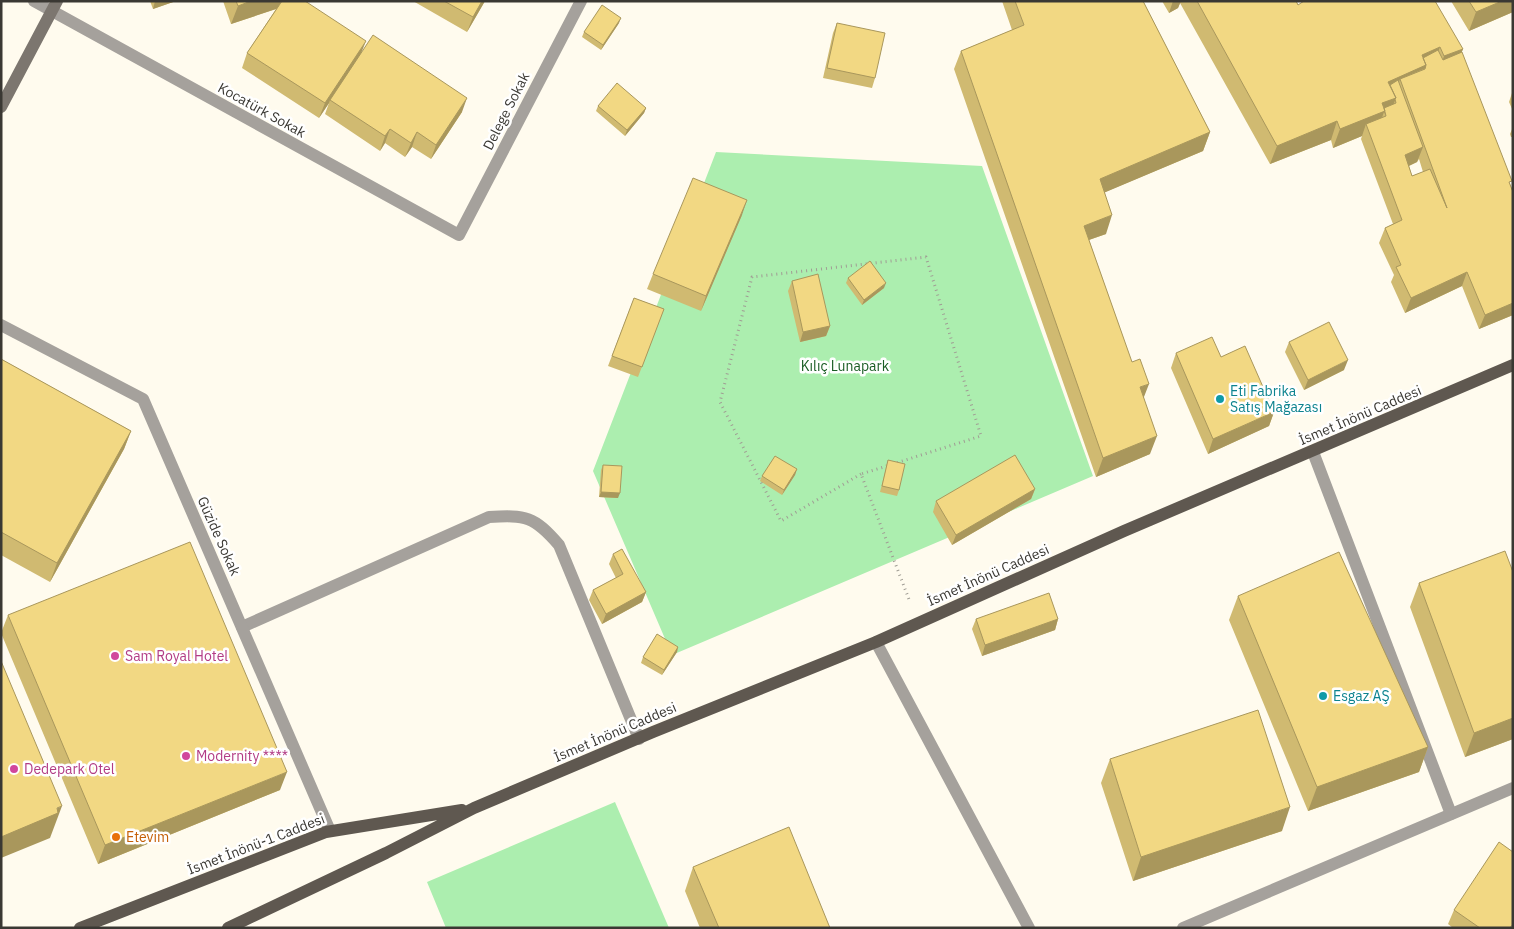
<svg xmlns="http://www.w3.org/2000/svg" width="1514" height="929" viewBox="0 0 1514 929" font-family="'IBM Plex Sans',sans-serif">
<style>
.green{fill:#aceeaf}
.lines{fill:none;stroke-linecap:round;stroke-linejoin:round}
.path{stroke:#a09d94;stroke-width:3;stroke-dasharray:1 4;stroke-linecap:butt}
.service{stroke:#a5a19c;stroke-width:12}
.minor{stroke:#a5a19c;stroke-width:12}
.secondary{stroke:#7c766f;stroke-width:12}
.primary{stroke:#5f5850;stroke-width:12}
.wall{fill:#d0ba71;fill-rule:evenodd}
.shaded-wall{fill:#a9975c}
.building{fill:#f2d883;stroke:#a9975c}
.culture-dot{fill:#0f9aa8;stroke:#fff;stroke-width:2}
.hotel-dot{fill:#d1479c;stroke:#fff;stroke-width:2}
.food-dot{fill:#e8710a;stroke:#fff;stroke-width:2}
.labels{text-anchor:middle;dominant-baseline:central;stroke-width:5;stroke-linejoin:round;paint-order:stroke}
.street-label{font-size:14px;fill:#3a3833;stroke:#fff}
.park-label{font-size:14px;fill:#195c23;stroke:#fff}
.culture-label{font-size:14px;fill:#0d838f;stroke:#fff;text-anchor:start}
.hotel-label{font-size:14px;fill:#b23c85;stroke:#fff;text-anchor:start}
.food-label{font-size:14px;fill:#c56008;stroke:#fff;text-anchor:start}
</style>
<rect width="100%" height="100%" fill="#fffbee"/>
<path class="green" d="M716,152L982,166L1093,476L672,655L593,471Z
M615,802L669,928H446L427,882Z"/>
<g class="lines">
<path class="path" d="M887,466L861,474L910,602
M861,474L781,521L720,402L752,277L926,257L981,436L896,463"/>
<path class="service" d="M1313,452L1451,814
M242,627L489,517C526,515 534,516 559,545L639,739"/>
<path class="minor" d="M34,1L459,235L581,1
M1,325L143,399L330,831
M876,642L1029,928
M1183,928L1513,788"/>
<path class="secondary" d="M1,107L57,1"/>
<path class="primary" d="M80,928L326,832L462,810
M228,928L386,853L474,808L653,732L876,642L1124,531L1513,365"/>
</g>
<path class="wall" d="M150,1H176L153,9Z
M223,1H281L362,52L462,112L431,159L412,147L405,157L385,143L380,151L325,114L329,103L319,118L242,68L247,53L276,9L231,24Z
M413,1H485L467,32Z
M1002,1H1143L1210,132L1203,151L1105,192L1106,234L1089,240L1144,398L1150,454L1096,477L954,69L961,51L1012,30Z
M1162,1H1296L1298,5L1463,49L1461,53L1513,192V315L1479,329L1462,286L1405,313L1391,282L1394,275L1379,243L1385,228L1393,224L1361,139L1362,136L1333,148L1331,140L1270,164L1180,3L1178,8L1169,13ZM1419,159L1423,172L1412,176L1409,166L1417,162Z
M1451,1H1513V12L1469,31Z
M619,23L601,50L582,37L584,32Z
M837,23L875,78L872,88L823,78L833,33Z
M1513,90V111L1509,102Z
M598,106L646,108L644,113L625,136L596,111Z
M1513,127V137H1511L1510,134Z
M742,215L701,311L647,289L653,274Z
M848,278L884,288L862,305L846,283Z
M792,281L830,326L826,336L800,342L788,291Z
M634,298L664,309L638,377L608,366Z
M1289,342L1344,370L1304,390L1285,352Z
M1176,353L1221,357L1274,412L1269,426L1208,454L1171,368Z
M1,359L131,431L124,449L50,582L1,555Z
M888,460L899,490L897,496L880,492Z
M603,465L618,498L599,497L601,470Z
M797,469L795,475L782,495L760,481L762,476Z
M1035,489L1031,499L952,545L933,512L936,501Z
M613,554L646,592L642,602L602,624L589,600L593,590L616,578L609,564Z
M1513,572V739L1465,757L1410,607L1419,583Z
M1238,596L1428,747L1419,772L1308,811L1229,620Z
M8,615L280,790L98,864L1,633Z
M976,619H1058L1055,630L982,656L972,629Z
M678,647L677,652L662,675L641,663L643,657Z
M1110,759L1282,831L1133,881L1101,783Z
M693,867L830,928H700L685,891Z
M1454,910L1513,928H1453L1448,924Z"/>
<path class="shaded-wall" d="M155,1H176L153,9Z
M251,1H281L279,8L231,24L238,6Z
M482,1H485L467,32L473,17Z
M1173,1H1181L1178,8L1169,13Z
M1502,1H1513V12L1469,31L1476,12Z
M621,18L619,23L601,50L603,45Z
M366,41L360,56L330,100L329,103L319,118L325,103Z
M1440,47L1433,65L1400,79L1395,94L1388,82L1422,55Z
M1463,49L1456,67L1438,75L1444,56Z
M467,98L462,112L431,159L436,145Z
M1396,98L1389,116H1386L1384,112L1378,129L1366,124L1362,136L1333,148L1340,129L1382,103Z
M646,108L644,113L625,136L627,130Z
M1337,121L1331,140L1270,164L1277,146Z
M390,129L385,143L380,151L385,136Z
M417,132L412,147L405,157L411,143Z
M1210,132L1203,151L1094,197L1100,179Z
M1423,147L1417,162L1400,170L1405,155Z
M747,200L742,215L701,311L706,296Z
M1112,215L1106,234L1077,244L1084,226Z
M1467,272L1462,286L1405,313L1411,298Z
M886,283L884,288L862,305L864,300Z
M1513,303V315L1479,329L1485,315Z
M830,326L826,336L800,342L803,332Z
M1348,360L1344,370L1304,390L1308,380Z
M1149,384L1142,402L1140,387Z
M1274,412L1269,426L1208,454L1213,439Z
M131,431L124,449L50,582L57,563Z
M1157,436L1150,454L1096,477L1103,458Z
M797,469L795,475L782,495L784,490Z
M1035,489L1031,499L952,545L956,535Z
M601,492L620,493L618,498L599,497Z
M646,592L642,602L602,624L606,614Z
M1058,619L1055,630L982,656L985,645Z
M678,647L677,652L662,675L664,670Z
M1513,718V739L1465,757L1474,733Z
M1428,747L1419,772L1308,811L1317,787Z
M287,772L280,790L98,864L105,845Z
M62,806L50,838L1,858V837Z
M1290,807L1282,831L1133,881L1141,857Z"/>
<path class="building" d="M236,1H251L238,6Z
M282,1H305L366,41L325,103L247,53Z
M444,1H482L473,17Z
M1015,1H1143L1210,132L1100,179L1112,215L1084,226L1132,362L1140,359L1149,384L1140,387L1157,436L1103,458L961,51L1024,25Z
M1197,1H1296L1298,5L1304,1H1435L1463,49L1444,56L1440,47L1422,55L1426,65L1388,82L1396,98L1382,103L1385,111L1340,129L1337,121L1277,146Z
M1469,1H1502L1476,12Z
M602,5L621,18L603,45L584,32Z
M837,23L885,33L875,78L827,68Z
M373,35L467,98L436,145L417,132L411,143L390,129L385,136L330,100Z
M1438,50L1443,60L1462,52L1512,181L1509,182L1513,192V303L1485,315L1467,272L1411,298L1396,267L1401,265L1385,228L1402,220L1366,124L1386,116L1384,108L1396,103L1395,99L1396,98L1390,85L1398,80L1423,147L1405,155L1412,176L1430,169L1447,208L1400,79L1425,69L1426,65L1423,58Z
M617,83L646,108L627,130L598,106Z
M693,178L747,200L706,296L653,274Z
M870,261L886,283L864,300L848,278Z
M818,274L830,326L803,332L792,281Z
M634,298L664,309L642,367L612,356Z
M1329,322L1348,360L1308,380L1289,342Z
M1212,337L1221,357L1245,346L1274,412L1213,439L1176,353Z
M1,359L131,431L57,563L1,532Z
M1015,455L1035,489L956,535L936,501Z
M775,456L797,469L784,490L762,476Z
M888,460L905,464L899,490L882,486Z
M603,465L622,466L620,493L601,492Z
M190,542L287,772L105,845L8,615Z
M622,549L646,592L606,614L593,590L623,574L613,554Z
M1505,551L1513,572V718L1474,733L1419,583Z
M1339,552L1428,747L1317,787L1238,596Z
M1049,593L1058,619L985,645L976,619Z
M657,634L678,647L664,670L643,657Z
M1,661L62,806L57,808L58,813L1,837Z
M1258,710L1290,807L1141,857L1110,759Z
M789,827L830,928H719L693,867Z
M1499,842L1513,852V924L1510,928H1480L1454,910Z"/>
<g class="culture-dot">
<circle cx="1220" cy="399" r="5"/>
<circle cx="1323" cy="696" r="5"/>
</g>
<g class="hotel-dot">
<circle cx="115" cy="656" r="5"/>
<circle cx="186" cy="756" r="5"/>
<circle cx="14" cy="769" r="5"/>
</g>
<circle class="food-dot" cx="116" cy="837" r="5"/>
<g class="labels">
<g class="street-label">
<text transform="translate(262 110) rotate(29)">Kocatürk Sokak</text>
<text transform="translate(506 111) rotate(-63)">Delege Sokak</text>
<text transform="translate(1360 415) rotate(-23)">İsmet İnönü Caddesi</text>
<text transform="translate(219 536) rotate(66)">Güzide Sokak</text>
<text transform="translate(988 575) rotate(-24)">İsmet İnönü Caddesi</text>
<text transform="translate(615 732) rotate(-23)">İsmet İnönü Caddesi</text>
<text transform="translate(256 844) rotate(-21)">İsmet İnönü-1 Caddesi</text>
</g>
<g class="park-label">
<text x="845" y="366">Kılıç Lunapark</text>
</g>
<g class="culture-label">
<text x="1230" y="391">Eti Fabrika<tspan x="1230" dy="16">Satış Mağazası</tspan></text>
<text x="1333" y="696">Esgaz AŞ</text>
</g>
<g class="hotel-label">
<text x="125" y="656">Sam Royal Hotel</text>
<text x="196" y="756">Modernity ****</text>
<text x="24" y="769">Dedepark Otel</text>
</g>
<g class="food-label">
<text x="126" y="837">Etevim</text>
</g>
</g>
<rect width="1514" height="929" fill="none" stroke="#3a3833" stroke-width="5"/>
</svg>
